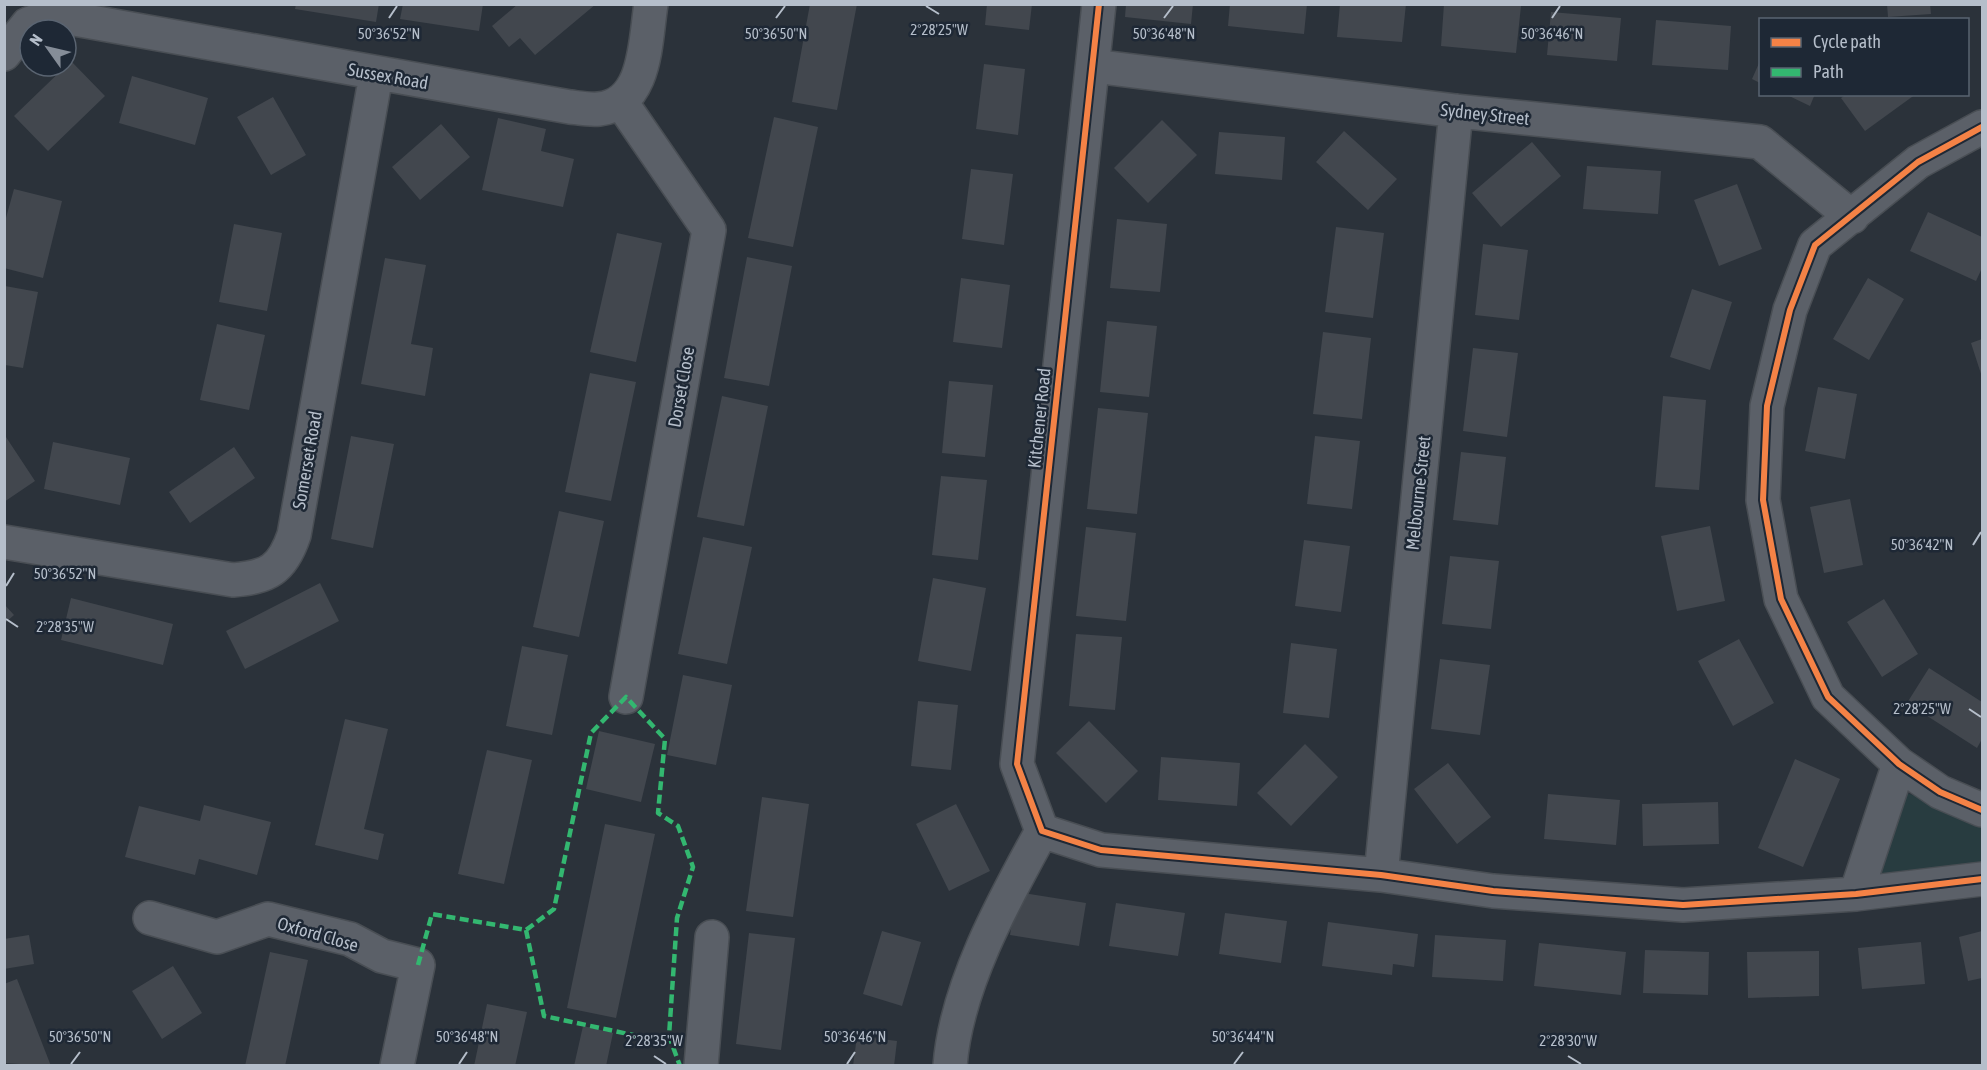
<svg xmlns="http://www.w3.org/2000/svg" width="1987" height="1070" viewBox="0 0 1987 1070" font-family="'Asap Condensed',sans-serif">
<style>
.green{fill:#283c40}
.building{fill:#42474e}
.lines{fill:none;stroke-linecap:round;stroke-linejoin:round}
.minor-casing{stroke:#494e54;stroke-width:36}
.minor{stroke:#5b6068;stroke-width:33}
.quiet{stroke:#33b770;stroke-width:4.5;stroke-dasharray:9 4.5;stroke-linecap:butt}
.cycleway-casing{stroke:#1e2835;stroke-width:10}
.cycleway{stroke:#f48246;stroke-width:6}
.ticks{fill:none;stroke:#b5beca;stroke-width:2}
.labels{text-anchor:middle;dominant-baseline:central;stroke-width:5;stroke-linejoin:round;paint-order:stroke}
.street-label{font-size:18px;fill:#b5beca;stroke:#1e2835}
.ticks-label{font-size:15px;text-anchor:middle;fill:#b5beca;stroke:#1e2835;stroke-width:5;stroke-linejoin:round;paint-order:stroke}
</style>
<rect width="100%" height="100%" fill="#2b323a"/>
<path class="green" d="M1891,789L1920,797L1982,827V871L1873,892Z"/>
<path class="building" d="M296,4H379L376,22L295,9Z
M403,4H483L479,31L400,19Z
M518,4H596L535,55L520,38L509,47L492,26Z
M810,4H857L837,110L792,102Z
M987,4H1032L1029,30L985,25Z
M1126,4H1193L1191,24L1125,17Z
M1230,4H1307L1304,34L1228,26Z
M1340,4H1406L1402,42L1337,37Z
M1444,4L1521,6L1516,53L1441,46Z
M1887,4H1930L1931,14L1888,17Z
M1551,12L1621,18L1617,61L1547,55Z
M1656,20L1731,26L1728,70L1652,65Z
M71,61L105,96L48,151L14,116Z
M1760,61V83L1752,79Z
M984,64L1025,69L1018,135L976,129Z
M132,76L208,98L195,145L119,123Z
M1785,94H1815L1810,106Z
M1847,94H1916L1865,131L1841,98Z
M273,97L306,155L271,175L237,117Z
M774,117L818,127L793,247L748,238Z
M498,118L546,129L541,151L574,159L563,207L482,190Z
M1162,120L1197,155L1148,203L1114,168Z
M441,124L470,157L420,200L392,167Z
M1344,131L1397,179L1368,210L1316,162Z
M1219,132L1285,137L1282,180L1215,174Z
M1532,142L1561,176L1501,227L1472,193Z
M1587,166L1661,171L1658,214L1583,209Z
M971,169L1013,174L1004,245L962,239Z
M1737,184L1762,249L1719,266L1694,200Z
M14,189L62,201L43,278L4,268V225Z
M1928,212L1982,237V268L1976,281L1910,251Z
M1117,219L1167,224L1160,292L1110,288Z
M234,224L282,233L267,311L219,302Z
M1336,227L1384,233L1373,318L1325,312Z
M617,233L662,243L636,362L590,352Z
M1483,244L1528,250L1519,320L1475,315Z
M747,257L792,266L769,386L724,378Z
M385,258L426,265L411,344L433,348L425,396L361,384Z
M961,278L1010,285L1002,348L953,342Z
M1868,278L1904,299L1869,360L1833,339Z
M5,286L38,292L23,368L5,365Z
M1692,289L1732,302L1710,370L1670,357Z
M1107,321L1157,326L1149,397L1100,392Z
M217,324L265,335L249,410L200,400Z
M1323,332L1371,338L1362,419L1313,414Z
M1982,339V377L1971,343Z
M1473,348L1518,353L1507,437L1463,431Z
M590,373L636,382L611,501L565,492Z
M949,381L993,385L985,457L942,453Z
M1818,387L1857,394L1845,459L1805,451Z
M722,396L768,406L744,526L697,517Z
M1663,396L1706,400L1699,490L1655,487Z
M1098,408L1148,413L1137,514L1087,509Z
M4,434L35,481L4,502Z
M351,436L394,444L373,548L331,539Z
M1315,436L1360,441L1352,509L1307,504Z
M53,442L130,458L120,505L44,489Z
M234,447L255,478L190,523L169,492Z
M1461,452L1506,457L1498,525L1453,520Z
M941,476L987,480L978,560L932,555Z
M1850,499L1863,565L1824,573L1810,507Z
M559,511L604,521L579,637L533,627Z
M1710,526L1725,601L1677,611L1661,536Z
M1086,527L1136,533L1126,621L1076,616Z
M703,537L752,547L727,664L678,654Z
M1304,540L1350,546L1341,612L1295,606Z
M1450,556L1499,561L1491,629L1442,624Z
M933,578L986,588L971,671L918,661Z
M320,583L339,621L245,669L226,631Z
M71,598L173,624L163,665L61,640Z
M1884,599L1918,654L1882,677L1847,622Z
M4,604L14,615L4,624Z
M1076,634L1122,637L1115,710L1069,706Z
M1739,639L1774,703L1733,726L1698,661Z
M1291,643L1337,649L1329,718L1283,713Z
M522,646L568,655L552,735L506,726Z
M1440,659L1490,665L1480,735L1431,729Z
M1929,668L1982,702V739L1977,748L1907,703Z
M683,675L732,685L716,765L667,755Z
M918,701L958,705L951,770L911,766Z
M345,719L388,729L364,829L384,834L378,860L315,845Z
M1089,721L1138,771L1106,803L1056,753Z
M599,731L655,744L641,802L586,789Z
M1305,744L1338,777L1291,826L1257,793Z
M487,750L532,760L504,884L458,874Z
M1161,757L1240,763L1237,806L1158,800Z
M1795,759L1840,779L1803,867L1758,848Z
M1448,763L1491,817L1457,844L1414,789Z
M1548,794L1620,800L1616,845L1544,839Z
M762,797L809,804L793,917L746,911Z
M1718,802L1719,844L1643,846L1642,804Z
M956,804L990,871L949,891L916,824Z
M204,805L271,822L257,875L199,859L195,875L125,857L139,806L200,821Z
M605,824L655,834L616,1018L567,1008Z
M1017,892L1086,903L1079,946L1010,935Z
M1116,903L1185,913L1178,956L1109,946Z
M1225,913L1287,921L1281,963L1219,954Z
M1328,922L1418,934L1414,967L1393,964L1392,975L1322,966Z
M882,931L921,942L902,1006L863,994Z
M1982,931V978L1968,981L1959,937Z
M749,933L795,938L781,1050L736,1044Z
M29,935L34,964L4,969V939Z
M1435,935L1506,940L1503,981L1432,977Z
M1921,942L1925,984L1862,989L1858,948Z
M1539,943L1626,952L1621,995L1534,986Z
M1645,950L1709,952L1708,995L1643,993Z
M1819,951V996L1748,998L1747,952Z
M270,952L308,960L285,1066H245Z
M173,966L202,1013L162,1039L132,991Z
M17,979L51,1066L4,1063V984Z
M487,1004L527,1012L515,1066H474Z
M583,1026L613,1033L606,1066H574Z
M857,1036L897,1041L894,1066H853Z"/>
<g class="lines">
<g class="minor-casing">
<path id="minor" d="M52,15L570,107C579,108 590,110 599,109C647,104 645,41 651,4
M4,54L28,24L52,15
M1093,66L1456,111L1760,142L1852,217
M621,102L709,230L626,697
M1982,127L1918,162L1815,245L1790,310L1767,406L1763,500L1781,599L1828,697L1899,764L1940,792L1982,810
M4,542L233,580C268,577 282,570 294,535L376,75
M1042,831L1101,850L1381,875L1493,891L1683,905L1856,894L1982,879
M1042,831L1017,764L1099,4
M1381,875L1456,111
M1856,894L1899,764
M150,918L217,937L268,919L350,939L382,956L418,965L397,1066
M701,1066L712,937
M950,1066C956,986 1004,900 1042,831"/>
</g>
<use href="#minor" class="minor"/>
<path class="quiet" d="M526,930L544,1016L661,1041L669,1036
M418,965L432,914L526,930L554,909L591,733L626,697L665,739L658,813L678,826L693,867L677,918L669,1036L680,1066"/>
<g class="cycleway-casing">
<path id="cycleway" d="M1099,4L1017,764L1042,831L1101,850L1381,875L1493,891L1683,905L1856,894L1982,879
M1982,127L1918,162L1815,245L1790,310L1767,406L1763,500L1781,599L1828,697L1899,764L1940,792L1982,810"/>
</g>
<use href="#cycleway" class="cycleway"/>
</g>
<path class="ticks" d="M926,6L939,14M389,18L397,6M776,18L785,6M1164,18L1173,6M1552,18L1560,6M1973,545L1981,532M6,586L14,573M6,619L18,627M1969,709L1981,717M654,1056L666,1064M1568,1056L1581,1064M71,1064L80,1052M459,1064L467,1052M847,1064L855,1052M1234,1064L1243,1052"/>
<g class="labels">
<g class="street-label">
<text transform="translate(388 76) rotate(10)">Sussex Road</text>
<text transform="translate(1485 114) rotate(6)">Sydney Street</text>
<text transform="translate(681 387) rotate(-80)">Dorset Close</text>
<text transform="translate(1039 418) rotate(-84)">Kitchener Road</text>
<text transform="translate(307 460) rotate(-80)">Somerset Road</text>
<text transform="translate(1418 493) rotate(-84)">Melbourne Street</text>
<text transform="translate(318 934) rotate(16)">Oxford Close</text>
</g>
</g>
<g class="ticks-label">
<text x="939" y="35">2°28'25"W</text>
<text x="389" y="39">50°36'52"N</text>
<text x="776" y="39">50°36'50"N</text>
<text x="1164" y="39">50°36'48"N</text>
<text x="1552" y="39">50°36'46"N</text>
<text x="1922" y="550">50°36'42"N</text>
<text x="65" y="579">50°36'52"N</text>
<text x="65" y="632">2°28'35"W</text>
<text x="1922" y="714">2°28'25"W</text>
<text x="80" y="1042">50°36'50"N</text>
<text x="467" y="1042">50°36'48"N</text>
<text x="855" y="1042">50°36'46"N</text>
<text x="1243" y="1042">50°36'44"N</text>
<text x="654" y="1046">2°28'35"W</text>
<text x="1568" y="1046">2°28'30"W</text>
</g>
<rect width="1987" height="1070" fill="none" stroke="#b5beca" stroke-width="12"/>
<rect x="1759" y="18" width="210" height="78" fill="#1e2835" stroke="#5a6471" stroke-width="1.5"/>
<rect x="1771" y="38" width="30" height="9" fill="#f48246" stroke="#5a6471" stroke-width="1.5"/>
<text x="1813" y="48" font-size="18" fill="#b5beca">Cycle path</text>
<rect x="1771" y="68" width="30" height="9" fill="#33b770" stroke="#5a6471" stroke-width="1.5"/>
<text x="1813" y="78" font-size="18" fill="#b5beca">Path</text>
<g transform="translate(48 48) rotate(304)"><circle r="28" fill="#1e2835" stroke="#5a6471" stroke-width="1.5"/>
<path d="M0-4.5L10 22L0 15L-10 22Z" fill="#858d98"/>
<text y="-9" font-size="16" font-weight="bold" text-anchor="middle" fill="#b5beca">N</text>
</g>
</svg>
